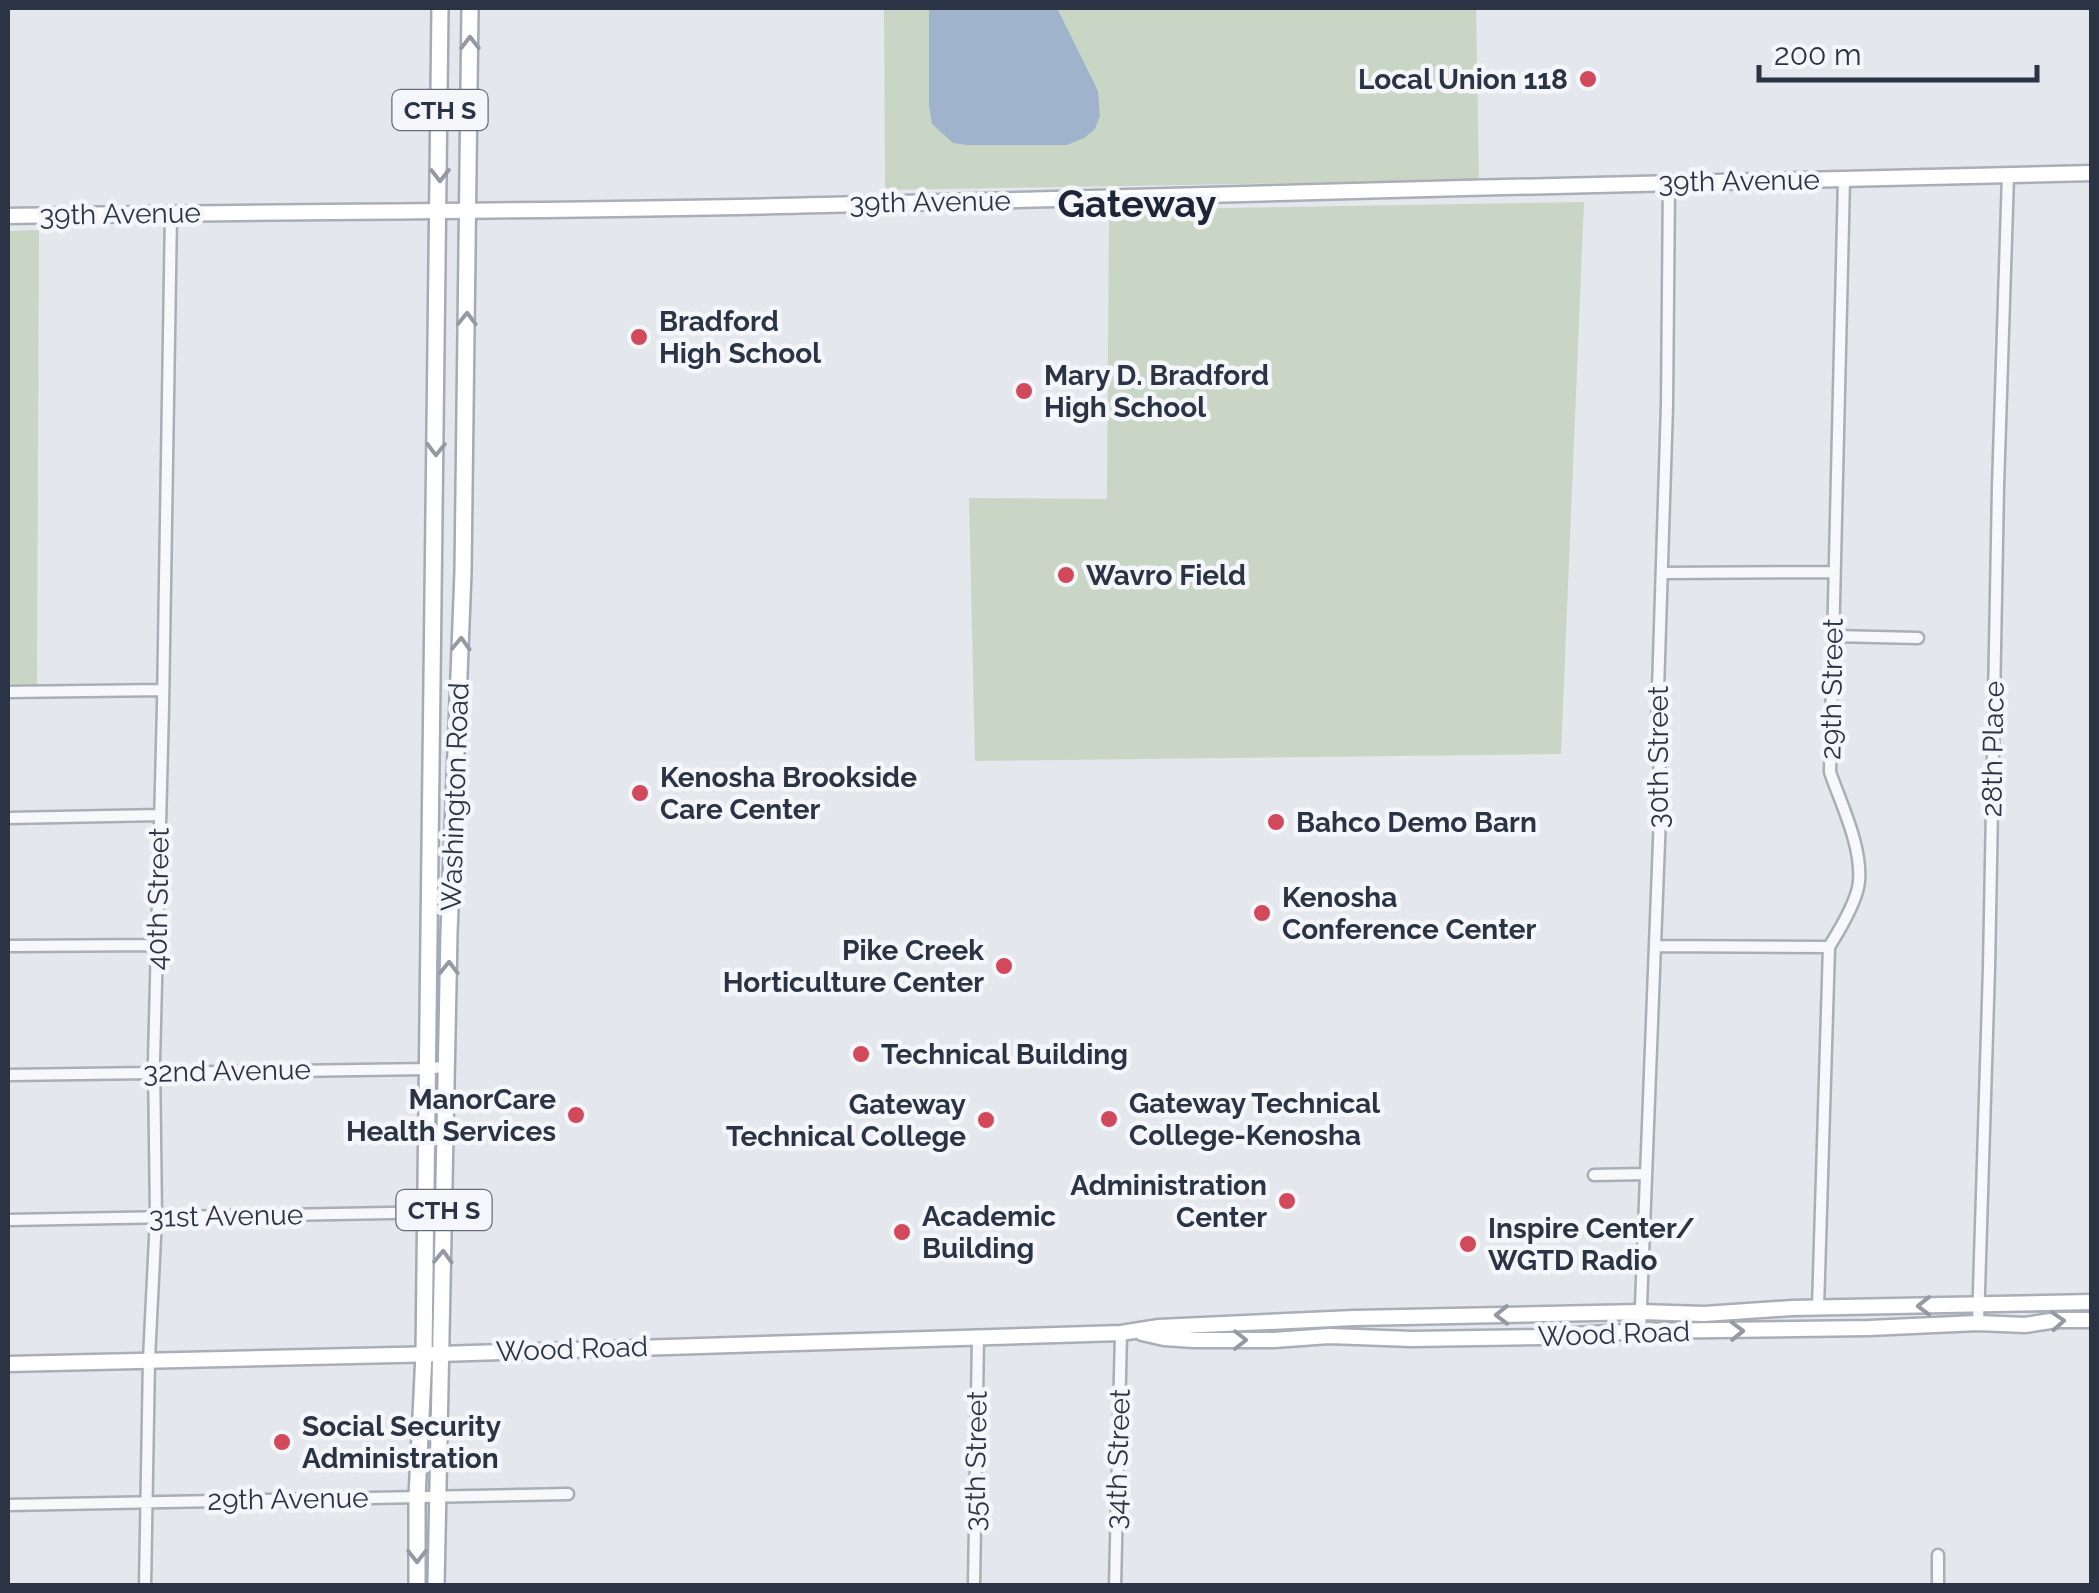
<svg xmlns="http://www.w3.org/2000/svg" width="2099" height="1593" viewBox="0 0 2099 1593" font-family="Raleway,sans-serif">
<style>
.green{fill:#c9d6c5}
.water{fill:#9fb4cc}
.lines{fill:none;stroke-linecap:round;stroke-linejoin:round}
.street-casing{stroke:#a9aeb7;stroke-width:15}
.secondary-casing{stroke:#a9aeb7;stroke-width:19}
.primary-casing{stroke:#a3abb8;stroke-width:20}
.street{stroke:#f7f8fa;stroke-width:10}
.secondary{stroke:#fff;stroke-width:14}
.primary{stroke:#fff;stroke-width:15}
.oneway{stroke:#959aa2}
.poi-dot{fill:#d1495b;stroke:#f4f6f9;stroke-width:4}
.labels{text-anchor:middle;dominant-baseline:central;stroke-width:9;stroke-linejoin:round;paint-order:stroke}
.shield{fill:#f4f6f9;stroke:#676e7b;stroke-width:2.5}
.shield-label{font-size:25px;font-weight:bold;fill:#2b3445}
.poi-label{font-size:28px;font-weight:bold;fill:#2b3445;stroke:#f4f6f9;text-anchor:start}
.street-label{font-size:28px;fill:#2b3445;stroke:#f4f6f9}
.district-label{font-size:38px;font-weight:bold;fill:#1d2536;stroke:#f4f6f9}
</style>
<rect width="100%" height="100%" fill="#e4e7ec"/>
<path class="green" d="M884,8H1476L1479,180L885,190Z
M1584,202L1561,754L975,761L969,498L1107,499L1109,210Z
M39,230L37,686H8V231Z"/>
<path class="water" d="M929,8H1057L1098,91L1100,116L1095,129L1084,138L1067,145H967L953,143L932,124L929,105Z"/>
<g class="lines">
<g class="street-casing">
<path id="street" d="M1662,573L1833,572
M1833,636L1918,638
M8,692L163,690
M8,818L160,815
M8,946L157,945
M1655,946L1829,947
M8,1075L428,1069L447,1066
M1594,1175L1646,1174
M8,1220L444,1212
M1818,1308L1829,947C1839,931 1858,900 1859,881C1862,846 1841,804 1830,772L1844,179
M1978,1323L1989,968L1998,487L2008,175
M1640,1331L1661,790L1657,722L1667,405L1669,183
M8,1505L568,1494
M1938,1555V1586
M145,1586L149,1359L156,1218L154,1061L163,706L171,213
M974,1586L978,1337
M1115,1586L1121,1333"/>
</g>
<g class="secondary-casing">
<path id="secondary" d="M8,216C280,211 552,212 824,205C1247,193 1669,183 2092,173
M1142,1333L1164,1338L1194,1340H1274L1329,1336L1412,1339L1541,1337L1640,1331L1869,1328L1978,1323L2025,1325L2057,1320H2092
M8,1364L440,1354L1121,1333L1159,1327L1354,1318L1641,1312L1704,1314L1792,1308L2092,1302"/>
</g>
<g class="primary-casing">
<path id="primary" d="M417,1586V1497L424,1354L440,8
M436,1586L449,933L463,572L470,8"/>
</g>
<use href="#street" class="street"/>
<use href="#secondary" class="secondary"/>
<use href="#primary" class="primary"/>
</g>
<defs><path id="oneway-chevron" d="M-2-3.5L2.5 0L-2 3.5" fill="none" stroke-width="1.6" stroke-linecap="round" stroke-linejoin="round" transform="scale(2.5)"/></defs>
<g class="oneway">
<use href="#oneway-chevron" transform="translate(470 43) rotate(-90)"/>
<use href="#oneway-chevron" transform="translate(440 175) rotate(90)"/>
<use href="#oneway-chevron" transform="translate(467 319) rotate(-89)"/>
<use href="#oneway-chevron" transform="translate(436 449) rotate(91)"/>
<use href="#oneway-chevron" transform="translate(461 644) rotate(-88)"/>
<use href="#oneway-chevron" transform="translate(449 968) rotate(-89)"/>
<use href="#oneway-chevron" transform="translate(443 1257) rotate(-88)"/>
<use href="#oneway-chevron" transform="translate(1924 1306) rotate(179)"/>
<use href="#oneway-chevron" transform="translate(1502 1315) rotate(179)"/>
<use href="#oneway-chevron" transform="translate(2058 1321) rotate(-4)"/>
<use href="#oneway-chevron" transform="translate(1737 1331) rotate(-1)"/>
<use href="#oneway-chevron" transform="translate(1240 1340)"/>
<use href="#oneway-chevron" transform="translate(417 1556) rotate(90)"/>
</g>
<g class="poi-dot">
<circle cx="1588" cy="79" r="10"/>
<circle cx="639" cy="337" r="10"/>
<circle cx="1024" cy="391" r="10"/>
<circle cx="1066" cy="575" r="10"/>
<circle cx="640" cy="793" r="10"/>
<circle cx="1276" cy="822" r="10"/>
<circle cx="1262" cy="913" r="10"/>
<circle cx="1004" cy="966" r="10"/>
<circle cx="861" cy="1054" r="10"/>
<circle cx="576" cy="1115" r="10"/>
<circle cx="1109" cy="1119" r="10"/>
<circle cx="986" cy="1120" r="10"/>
<circle cx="1287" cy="1201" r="10"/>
<circle cx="902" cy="1232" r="10"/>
<circle cx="1468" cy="1244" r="10"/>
<circle cx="282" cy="1442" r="10"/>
</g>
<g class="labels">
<g class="shield">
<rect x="392.5" y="90" width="95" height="40" rx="8"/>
<rect x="396.5" y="1190" width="95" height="40" rx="8"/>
</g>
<g class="shield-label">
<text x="440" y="110">CTH S</text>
<text x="444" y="1210">CTH S</text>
</g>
<g class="poi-label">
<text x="1568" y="79" text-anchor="end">Local Union 118</text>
<text x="659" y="321">Bradford<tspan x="659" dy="32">High School</tspan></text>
<text x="1044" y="375">Mary D. Bradford<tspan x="1044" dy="32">High School</tspan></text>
<text x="1086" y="575">Wavro Field</text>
<text x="660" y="777">Kenosha Brookside<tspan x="660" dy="32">Care Center</tspan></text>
<text x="1296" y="822">Bahco Demo Barn</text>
<text x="1282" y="897">Kenosha<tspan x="1282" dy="32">Conference Center</tspan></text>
<text x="984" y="950" text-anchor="end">Pike Creek<tspan x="984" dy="32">Horticulture Center</tspan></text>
<text x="881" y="1054">Technical Building</text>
<text x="556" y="1099" text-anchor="end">ManorCare<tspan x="556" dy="32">Health Services</tspan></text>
<text x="1129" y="1103">Gateway Technical<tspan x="1129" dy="32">College-Kenosha</tspan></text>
<text x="966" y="1104" text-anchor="end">Gateway<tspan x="966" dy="32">Technical College</tspan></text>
<text x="1267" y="1185" text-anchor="end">Administration<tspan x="1267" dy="32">Center</tspan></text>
<text x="922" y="1216">Academic<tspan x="922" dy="32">Building</tspan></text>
<text x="1488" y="1228">Inspire Center/<tspan x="1488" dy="32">WGTD Radio</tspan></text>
<text x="302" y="1426">Social Security<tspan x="302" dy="32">Administration</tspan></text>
</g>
<g class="street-label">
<text transform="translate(1739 181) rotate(-1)">39th Avenue</text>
<text transform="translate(930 202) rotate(-1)">39th Avenue</text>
<text transform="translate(120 214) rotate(-1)">39th Avenue</text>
<text transform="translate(1832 689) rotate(-89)">29th Street</text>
<text transform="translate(1993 749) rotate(-89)">28th Place</text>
<text transform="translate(1658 757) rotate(-90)">30th Street</text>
<text transform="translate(455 797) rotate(-88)">Washington Road</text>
<text transform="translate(158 899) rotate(-89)">40th Street</text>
<text transform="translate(227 1071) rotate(-1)">32nd Avenue</text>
<text transform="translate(226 1216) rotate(-1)">31st Avenue</text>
<text transform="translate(1614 1334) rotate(-2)">Wood Road</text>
<text transform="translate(572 1349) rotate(-2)">Wood Road</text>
<text transform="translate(1118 1459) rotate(-88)">34th Street</text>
<text transform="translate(976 1461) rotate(-89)">35th Street</text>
<text transform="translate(288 1499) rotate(-1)">29th Avenue</text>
</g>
<g class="district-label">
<text x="1137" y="203">Gateway</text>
</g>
</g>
<rect width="2099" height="1593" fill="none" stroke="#2b3445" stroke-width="20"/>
<path d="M1759 65v15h278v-15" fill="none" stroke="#2b3445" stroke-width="5"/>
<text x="1774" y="65" font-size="30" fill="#2b3445" stroke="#f4f6f9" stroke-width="8" paint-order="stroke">200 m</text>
</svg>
